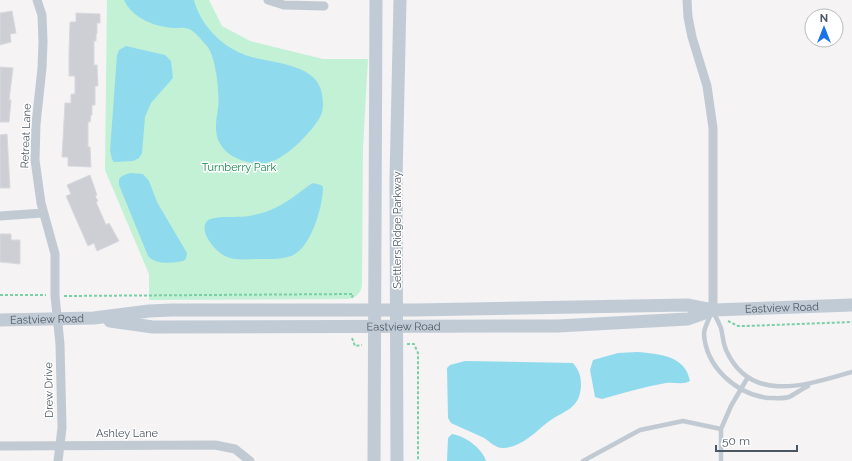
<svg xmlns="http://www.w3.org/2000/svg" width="852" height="461" viewBox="0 0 852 461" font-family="Raleway,sans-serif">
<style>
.green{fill:#c3f1d5}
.water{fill:#90daee}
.building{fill:#cdcfd5;stroke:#d7d9de}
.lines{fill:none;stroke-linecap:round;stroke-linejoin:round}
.path{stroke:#7ad0a6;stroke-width:2;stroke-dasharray:3 2;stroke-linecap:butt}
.lane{stroke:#c1cad2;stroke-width:4.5}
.street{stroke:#c1cad2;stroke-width:9}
.secondary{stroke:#c1cbd6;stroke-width:13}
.labels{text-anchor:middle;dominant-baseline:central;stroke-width:3;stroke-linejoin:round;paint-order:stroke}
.street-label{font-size:11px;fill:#4a5661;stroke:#fff}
.park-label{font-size:11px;fill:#17864f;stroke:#fff}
</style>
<rect width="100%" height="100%" fill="#f5f3f3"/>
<path class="green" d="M107,0H209L222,26L250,41L323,59H368L363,148L362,283C362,293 356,298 347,299L149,300V274L105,170Z"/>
<path class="water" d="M124,0H194C200,24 220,45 243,54C265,64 317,61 322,94C323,101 324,108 321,115C314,130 289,155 273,161C258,167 233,161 223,148C213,136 216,122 218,108C220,94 216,57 207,46C202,41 196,32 189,29C184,27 179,28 174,28C155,27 132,18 124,0Z
M126,46L165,55L171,61L173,78L151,103L145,117L142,153L139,158L133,161L114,162L112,159L110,151L117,55L119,50Z
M130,173L143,174L149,181L157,202L187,253L186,259L183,261C172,263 156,265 148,256L119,185V179L122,176Z
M313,183L321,185L323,187C323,206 311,249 291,256C281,260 268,259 258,259C247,259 234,261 225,256C216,252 198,232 207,221C213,215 240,218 249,216C267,213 282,206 296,195C302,191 307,186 313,183Z
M637,352C659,354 685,355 690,381C684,385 674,382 666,383C644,387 623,393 602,399L595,397L590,370L593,360L618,353Z
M465,361L573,363C579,370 581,376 581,385C580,410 564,410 548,422C534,433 522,447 503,448C494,448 489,440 482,437C472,432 461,428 451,423L448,418L447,368L450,365Z
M452,434C465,436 482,448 486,461H447L448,438Z"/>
<path class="building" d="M12,11L16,33L10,34L11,42L0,45V13Z
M76,13L100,14V23H97V34H96V41H94V65H97L98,86H95V105H92V115H91L90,122H88V147H90L91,167L68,166V157H62L65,103H71V94H75V76H69V53L70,22H76Z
M0,67L13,68L9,100H11L9,122H0Z
M7,134L10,188H0V135Z
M90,175L97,195L95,196L98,201L96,202L106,225L109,223L119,241L97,251L94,243L88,246L66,196L71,194L67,185Z
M0,234H11V240H20V264L0,262Z"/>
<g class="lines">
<path class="path" d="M0,295H46
M64,296L353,294L352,298
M728,321L738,326H746L852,322
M352,338L355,346L362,345
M407,344H414L418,353V461"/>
<path class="lane" d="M713,312C716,317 719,323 721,328C723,336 723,345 727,352C752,405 809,384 852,372
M711,314C709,319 704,328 704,334C706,367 736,394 768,398C774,398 783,399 789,397C795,394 802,389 808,386
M583,461L640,430L683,421L721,429
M721,461V429L731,406L748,377"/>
<path class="street" d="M37,0L42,15L43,42L42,68L36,124L35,160L41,203L55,254V296L60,344L62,428L58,461
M268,0L284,5L324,6
M687,0L688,17L692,37L707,86L713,128V310
M0,216L43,213
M0,446L215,445L235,449L250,461"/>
<g class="secondary">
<path id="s1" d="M0,320L94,318L149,311L172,310H415L687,305L713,310L852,305"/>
<path id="s2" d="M110,321L153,327L558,326L688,319L713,310"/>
<path d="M374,461L376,0"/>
<path d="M397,461L396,179L400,0"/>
</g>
</g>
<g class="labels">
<g class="street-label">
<text transform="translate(26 136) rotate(-88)">Retreat Lane</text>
<text transform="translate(397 230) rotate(-90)">Settlers Ridge Parkway</text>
<text stroke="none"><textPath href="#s1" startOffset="783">Eastview Road</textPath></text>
<text stroke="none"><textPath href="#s1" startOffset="47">Eastview Road</textPath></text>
<text stroke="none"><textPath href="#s2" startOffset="294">Eastview Road</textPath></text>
<text transform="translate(49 390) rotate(-91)">Drew Drive</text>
<text x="127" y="433">Ashley Lane</text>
</g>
<g class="park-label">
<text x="239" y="167">Turnberry Park</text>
</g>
</g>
<g transform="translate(824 28)"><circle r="19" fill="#ffffff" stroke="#b7bbc0"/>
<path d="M0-3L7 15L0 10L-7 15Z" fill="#1a73e8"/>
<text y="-6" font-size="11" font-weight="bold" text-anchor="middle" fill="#4a5661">N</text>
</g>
<path d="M716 445v6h81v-6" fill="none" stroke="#4a5661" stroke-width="2"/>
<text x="722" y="445" font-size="12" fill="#4a5661" stroke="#ffffff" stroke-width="3" paint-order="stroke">50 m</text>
</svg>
